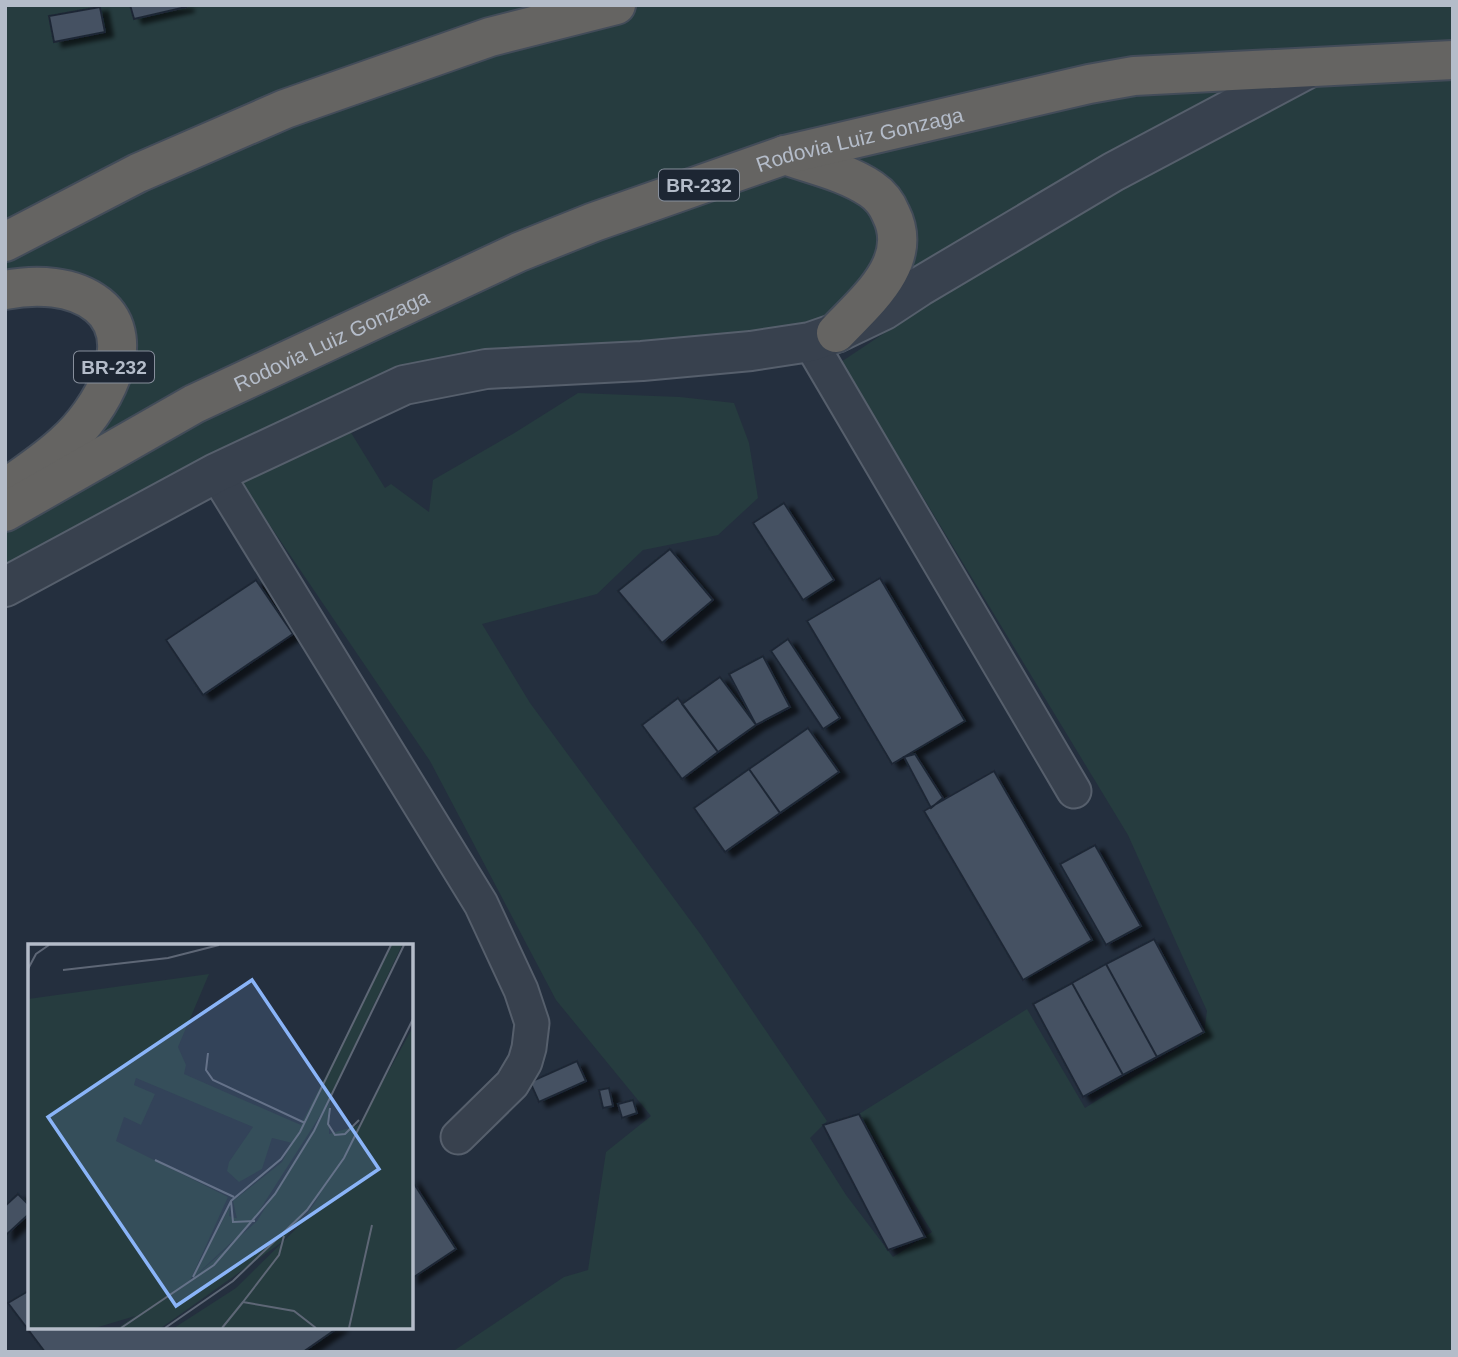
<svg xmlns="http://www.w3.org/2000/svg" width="1458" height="1357" viewBox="0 0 1458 1357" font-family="Arial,sans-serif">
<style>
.green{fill:#263c3f}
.building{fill:#455162;stroke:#1f2835;stroke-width:2;filter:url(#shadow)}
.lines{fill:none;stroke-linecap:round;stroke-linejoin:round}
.minor-casing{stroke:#565f6c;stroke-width:37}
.tertiary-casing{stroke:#565f6c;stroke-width:42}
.trunk-casing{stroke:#434c59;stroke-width:42}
.minor{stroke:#38414e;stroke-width:33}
.tertiary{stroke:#38414e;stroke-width:38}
.trunk{stroke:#656462;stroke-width:38}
.labels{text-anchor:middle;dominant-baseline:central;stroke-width:5;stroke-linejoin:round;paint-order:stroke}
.shield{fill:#1d2633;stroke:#878f9c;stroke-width:2}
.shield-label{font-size:19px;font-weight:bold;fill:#b4bcc9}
.street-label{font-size:21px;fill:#b4bcc9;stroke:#1d2633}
.inset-road{fill:none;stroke:#5e6776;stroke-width:2}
.view{fill:#8ab4f8;fill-opacity:0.15;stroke:#8ab4f8;stroke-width:3.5}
.inset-edge{fill:none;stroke:#b4bcc9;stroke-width:3.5}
</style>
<defs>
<filter id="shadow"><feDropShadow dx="8" dy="4.5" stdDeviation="2" flood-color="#0009"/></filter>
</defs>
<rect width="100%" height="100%" fill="#242f3e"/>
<path class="green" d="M5,5H529L5,240Z
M603,5H1453V1352H452L564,1277L588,1270L606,1152L651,1116L556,1000L430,761L237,477L342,418L385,488L391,484L429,512L433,480L516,432L578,393L680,397L734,403L749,443L758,498L718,535L643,550L597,594L482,624L530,703L701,935L827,1121L810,1138L846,1195L893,1257L932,1232L859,1114L1027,1009L1085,1108L1204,1032L1207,1011L1128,835L841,362L1097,191L1311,72L1146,65L779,149L18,491L130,337L5,278V256L196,164Z
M1144,80H1279L862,313L909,226L804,156Z
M784,168L877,198L888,259L826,326L799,335L455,356L5,580V520L395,319Z"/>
<path class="building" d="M130,5H185L186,7L134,19Z
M100,7L105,32L54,42L49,16Z
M784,503L834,580L803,600L753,523Z
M670,549L713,600L662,643L618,591Z
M880,578L965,721L892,764L807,621Z
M256,580L293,634L203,695L166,640Z
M788,639L840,718L823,729L771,651Z
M763,656L790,707L756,725L729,674Z
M720,677L756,725L718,752L682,704Z
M678,698L718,752L682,779L642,725Z
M808,728L839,772L780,813L749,769Z
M915,754L943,798L931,808L904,757Z
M749,769L780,813L725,852L694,808Z
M994,771L1092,940L1023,980L924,811Z
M1095,845L1141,926L1106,945L1060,864Z
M1154,939L1204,1032L1157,1057L1106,964Z
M1106,964L1157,1057L1123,1075L1072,983Z
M1072,983L1123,1075L1083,1097L1033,1004Z
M577,1061L586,1081L539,1102L530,1082Z
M609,1088L613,1106L603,1108L599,1090Z
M633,1100L637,1113L622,1118L618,1104Z
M859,1114L925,1237L888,1250L823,1125Z
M411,1179L456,1249L411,1279Z
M18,1194L30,1206V1213L5,1236V1206Z
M30,1290V1327H339L303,1352H45L8,1303Z"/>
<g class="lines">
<g class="minor-casing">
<path id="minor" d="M810,342L1074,791
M216,473L481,904L521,990L532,1023L529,1048L525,1062L512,1084L458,1137"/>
</g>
<g class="tertiary-casing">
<path id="tertiary" d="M5,587L216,473L404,385L486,369L642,361L751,351L810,342L836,333L884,310L919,287L1113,172L1309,68"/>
</g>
<g class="trunk-casing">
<g id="trunk">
<path d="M785,155C813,165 846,172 871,189C880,195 887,204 891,214C915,262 865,302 836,333"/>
<path d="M5,242L138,173L285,109L490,37L616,5"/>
<path d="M5,290C36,284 73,285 98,305C143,341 99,413 65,443C47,460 25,474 5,489"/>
<path id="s1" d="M5,512L194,404L519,252L594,222L785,155L1089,84L1134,76L1453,60"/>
</g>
</g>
<use href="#minor" class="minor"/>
<use href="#tertiary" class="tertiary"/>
<use href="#trunk" class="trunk"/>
</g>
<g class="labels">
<g class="shield">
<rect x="659" y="169.5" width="80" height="31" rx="5"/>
<rect x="74" y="351.5" width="80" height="31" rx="5"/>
</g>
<g class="shield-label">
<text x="699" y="185">BR-232</text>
<text x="114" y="367">BR-232</text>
</g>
<g class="street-label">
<text stroke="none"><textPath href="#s1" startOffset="936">Rodovia Luiz Gonzaga</textPath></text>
<text stroke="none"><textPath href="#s1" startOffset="369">Rodovia Luiz Gonzaga</textPath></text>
</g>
</g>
<g transform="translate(28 944)">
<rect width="385" height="385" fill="#242f3e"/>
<path d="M364,1H374L297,164L226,275L210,280L205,257L254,218ZM181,30L150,103L158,121L156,130L273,181L264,199L244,194L234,225L211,238L199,227L201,218L225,183L108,134L106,141L127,150L113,181L96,173L88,197L200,253L162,337L229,277L302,158L301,190L331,181L385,83V384H146L208,344L272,281L293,249L254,298L133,384H90L107,372L67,384H0V55ZM202,262L201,272L224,279L165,334Z" fill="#263c3f"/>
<path class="inset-road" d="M0,25L8,10L21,1M35,26L140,14L191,1M180,109L178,126L185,136L277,179M302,164L300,180L307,191L317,190L331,176M127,216L206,253M203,257L205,278L227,277M256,292L251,311L215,358L266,367L288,384M165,333L203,257L253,215L272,188L363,1M93,384L186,321L247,250L286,187L376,1M137,384L205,337L279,266L316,214L385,75M194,384L215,358M321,384L344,281"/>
<path class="view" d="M224,36L351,225L148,362L20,173Z"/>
<rect width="385" height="385" class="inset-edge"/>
</g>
<rect width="1458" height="1357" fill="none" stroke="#b4bcc9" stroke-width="14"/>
</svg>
